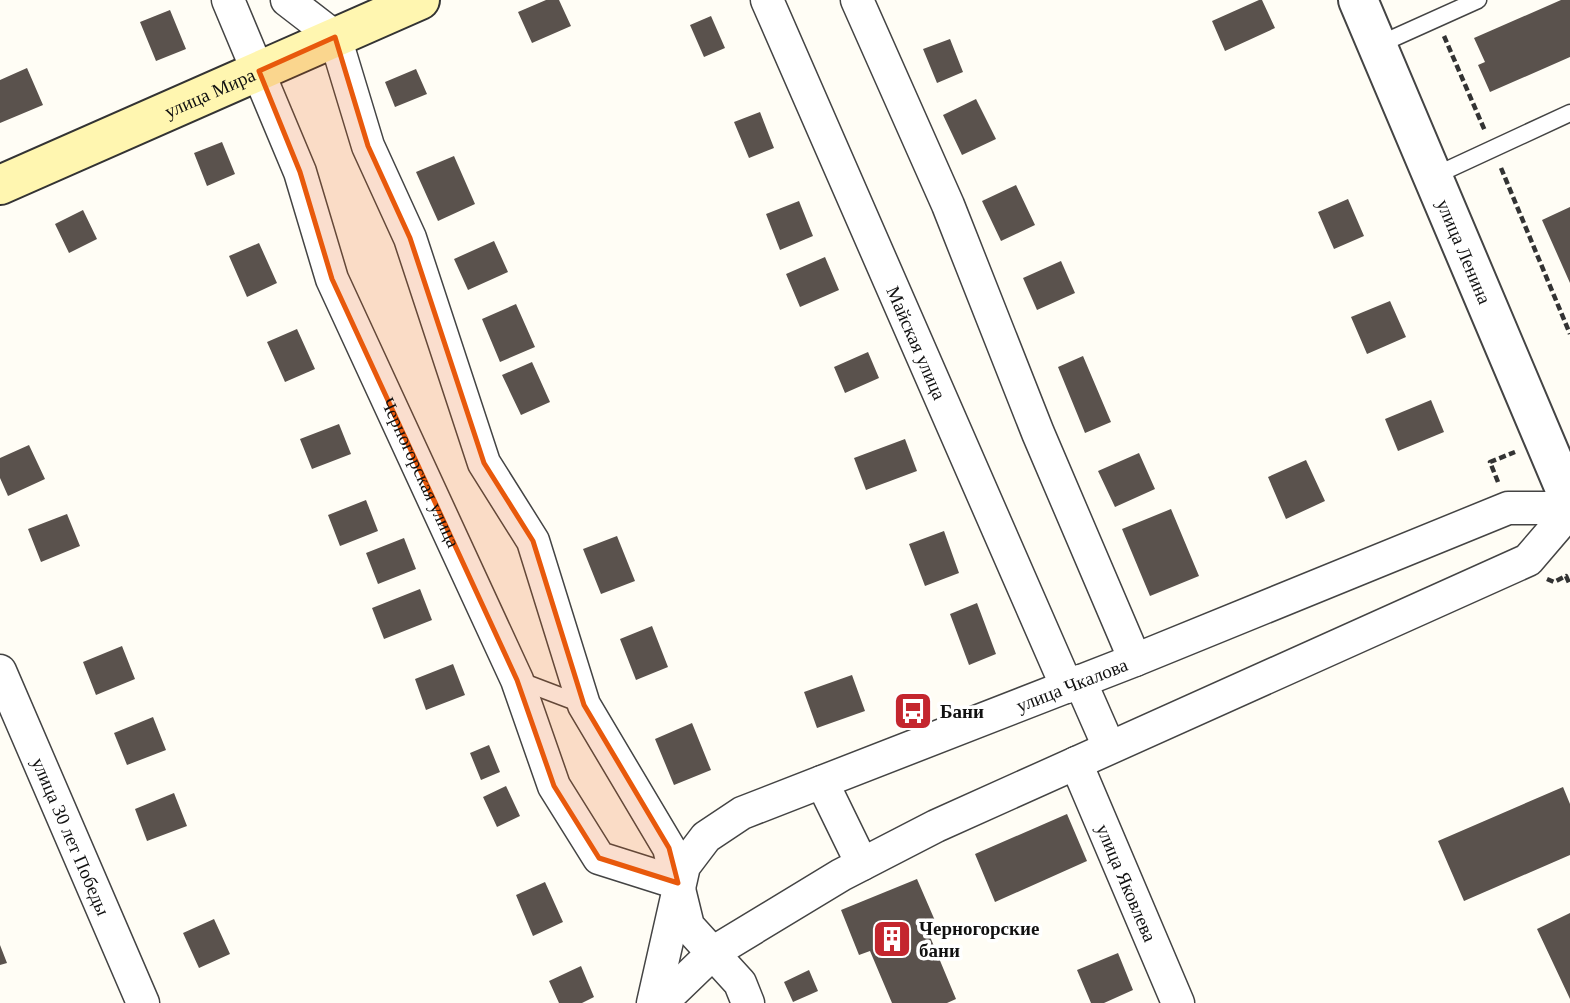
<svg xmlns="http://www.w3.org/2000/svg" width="1570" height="1003" viewBox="0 0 1570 1003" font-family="Georgia,serif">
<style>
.building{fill:#5a524d}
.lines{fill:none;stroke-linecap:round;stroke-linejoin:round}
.service-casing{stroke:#444;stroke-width:19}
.minor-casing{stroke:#444;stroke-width:35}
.tertiary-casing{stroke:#444;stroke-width:42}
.secondary-casing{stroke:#333;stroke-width:42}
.path{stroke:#333;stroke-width:4.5;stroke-dasharray:7 3.5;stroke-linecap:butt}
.service{stroke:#fff;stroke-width:16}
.minor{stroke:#fff;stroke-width:32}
.tertiary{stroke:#fff;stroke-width:38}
.secondary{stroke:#fff6b0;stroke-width:38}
.marked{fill:#e8590c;fill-opacity:0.2;stroke:#e8590c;stroke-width:5;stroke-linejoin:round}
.labels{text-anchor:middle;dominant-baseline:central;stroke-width:7;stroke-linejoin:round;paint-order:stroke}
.street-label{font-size:19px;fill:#111;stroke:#fff}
.poi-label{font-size:19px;font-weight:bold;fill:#111;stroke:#fff;text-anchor:start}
</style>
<rect width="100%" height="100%" fill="#fffdf5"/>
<path class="building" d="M546,0H559L571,26L532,43L518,12Z
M1259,0H1262L1275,28L1225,51L1212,21Z
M1561,0H1570V57L1490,92L1478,65L1485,62L1474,38Z
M170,10L186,49L156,61L140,22Z
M711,16L725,48L704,57L690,25Z
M950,39L963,72L937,83L923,49Z
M27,68L43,105L0,123V80Z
M416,69L427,94L395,107L385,82Z
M976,99L996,139L962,155L943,115Z
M760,112L774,148L749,158L734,122Z
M222,142L235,174L207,186L194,153Z
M454,156L475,204L438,221L416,172Z
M1016,185L1035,225L1001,241L982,201Z
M1348,199L1364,236L1334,249L1318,212Z
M799,201L813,236L780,250L766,214Z
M1570,207V283L1542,220Z
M83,210L97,239L69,253L55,224Z
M494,241L508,272L468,290L454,259Z
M259,243L277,283L247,297L229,256Z
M825,257L839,290L800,307L786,274Z
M1061,261L1075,293L1037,310L1023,278Z
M1390,301L1406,337L1367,354L1351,317Z
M516,304L535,347L500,362L482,319Z
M297,329L315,369L285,382L267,342Z
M868,352L879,378L845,393L834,367Z
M1083,356L1111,422L1085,433L1058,367Z
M532,362L550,402L521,415L502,375Z
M1431,400L1444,432L1398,451L1385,419Z
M339,424L351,454L312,469L300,439Z
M905,439L917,471L866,490L854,458Z
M29,445L45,479L8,496L0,478V458Z
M1139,453L1155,489L1115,507L1098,471Z
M1306,460L1325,501L1286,519L1268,477Z
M366,500L378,531L340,546L328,515Z
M1171,509L1199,576L1150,596L1122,529Z
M67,514L80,546L41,562L28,529Z
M944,531L959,573L925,586L909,544Z
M617,536L635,581L601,594L583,549Z
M404,538L416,569L378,584L366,553Z
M420,589L432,620L384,639L372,608Z
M977,603L996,654L969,665L950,614Z
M652,626L668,667L636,680L620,639Z
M122,646L135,679L96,695L83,662Z
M453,664L465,695L426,710L415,679Z
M852,675L865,711L817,728L804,692Z
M153,717L166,750L127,765L114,733Z
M692,723L711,770L674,785L655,739Z
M489,745L500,772L481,780L470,753Z
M506,786L520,816L497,827L483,797Z
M1563,787L1570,804V855L1464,901L1438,841Z
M174,793L187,826L147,841L135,809Z
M1067,814L1087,861L995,902L975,854Z
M917,879L936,923L926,927L956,999L947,1003H892L870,951L859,955L841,910Z
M545,882L563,922L533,936L516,895Z
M1570,913V999L1537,929Z
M214,919L230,954L199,968L183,933Z
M0,945L7,963L0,965Z
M1118,953L1133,990L1104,1003H1091L1077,970Z
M581,966L594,997L582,1003H559L549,981Z
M809,970L818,991L793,1002L784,982Z"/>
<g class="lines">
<g class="service-casing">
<path id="service" d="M1378,45L1478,0
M1434,176L1570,113
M518,680L584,705"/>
</g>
<g class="minor-casing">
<g id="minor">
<path id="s1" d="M228,0L300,172L332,279L517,680L554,786L599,858L678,883"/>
<path d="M287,0L335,37L368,146L410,238L484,463L533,541L584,705L669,848L688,926L740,983L748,1003"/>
<path id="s2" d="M767,0L1067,687"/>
<path d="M857,0L948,205L1038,433L1135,660"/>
<path id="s3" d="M0,671L143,1003"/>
<path d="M1080,681L1109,747"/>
<path id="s4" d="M1076,763L1178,1003"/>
<path d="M822,782L862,864"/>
<path id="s5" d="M653,1003L684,866L706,837L742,813L1135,660L1508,508H1570"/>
<path d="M661,1003L714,952L841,875L936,826L1528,560L1570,511"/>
</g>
</g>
<g class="tertiary-casing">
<g id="tertiary">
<path id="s6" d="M1358,0L1570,501"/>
</g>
</g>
<g class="secondary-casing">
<g id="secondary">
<path id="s7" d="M0,185L420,0"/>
</g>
</g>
<path class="path" d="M1444,36L1485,131
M1501,168L1570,334
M1498,482L1490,462L1515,452
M1547,579L1554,582L1566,576L1570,585"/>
<use href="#service" class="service"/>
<use href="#minor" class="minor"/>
<use href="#tertiary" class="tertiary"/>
<use href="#secondary" class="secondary"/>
</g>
<path class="marked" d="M335,37L368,146L410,238L484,463L533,541L584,705L669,848L678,883L599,858L554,786L517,680L332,279L300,172L259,71Z"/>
<defs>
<g id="bus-square" transform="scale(2.0125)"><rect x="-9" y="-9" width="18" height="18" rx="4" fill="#c4262e" stroke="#fff"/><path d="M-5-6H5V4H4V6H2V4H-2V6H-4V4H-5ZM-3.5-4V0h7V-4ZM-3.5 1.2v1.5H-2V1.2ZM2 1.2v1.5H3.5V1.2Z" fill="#fff"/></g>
<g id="building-square" transform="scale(2.0125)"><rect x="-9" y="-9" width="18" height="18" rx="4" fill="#c4262e" stroke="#fff"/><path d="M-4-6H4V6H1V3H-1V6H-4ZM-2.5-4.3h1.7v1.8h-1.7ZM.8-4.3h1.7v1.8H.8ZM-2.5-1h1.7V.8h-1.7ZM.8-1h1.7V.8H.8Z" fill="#fff"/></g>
</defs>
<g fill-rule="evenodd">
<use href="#bus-square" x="913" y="711"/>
<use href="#building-square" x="892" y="939"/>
</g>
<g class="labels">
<g class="street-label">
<text stroke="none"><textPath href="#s7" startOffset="229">улица Мира</textPath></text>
<text stroke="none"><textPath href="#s6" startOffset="273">улица Ленина</textPath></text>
<text stroke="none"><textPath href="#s2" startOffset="374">Майская улица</textPath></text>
<text stroke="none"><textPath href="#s1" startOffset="511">Черногорская улица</textPath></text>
<text stroke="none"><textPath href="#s5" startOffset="574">улица Чкалова</textPath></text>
<text stroke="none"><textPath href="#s3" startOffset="180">улица 30 лет Победы</textPath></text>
<text stroke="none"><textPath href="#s4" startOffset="130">улица Яковлева</textPath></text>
</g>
<g class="poi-label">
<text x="940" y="711">Бани</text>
<text x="919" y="928">Черногорские<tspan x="919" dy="22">бани</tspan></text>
</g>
</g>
</svg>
